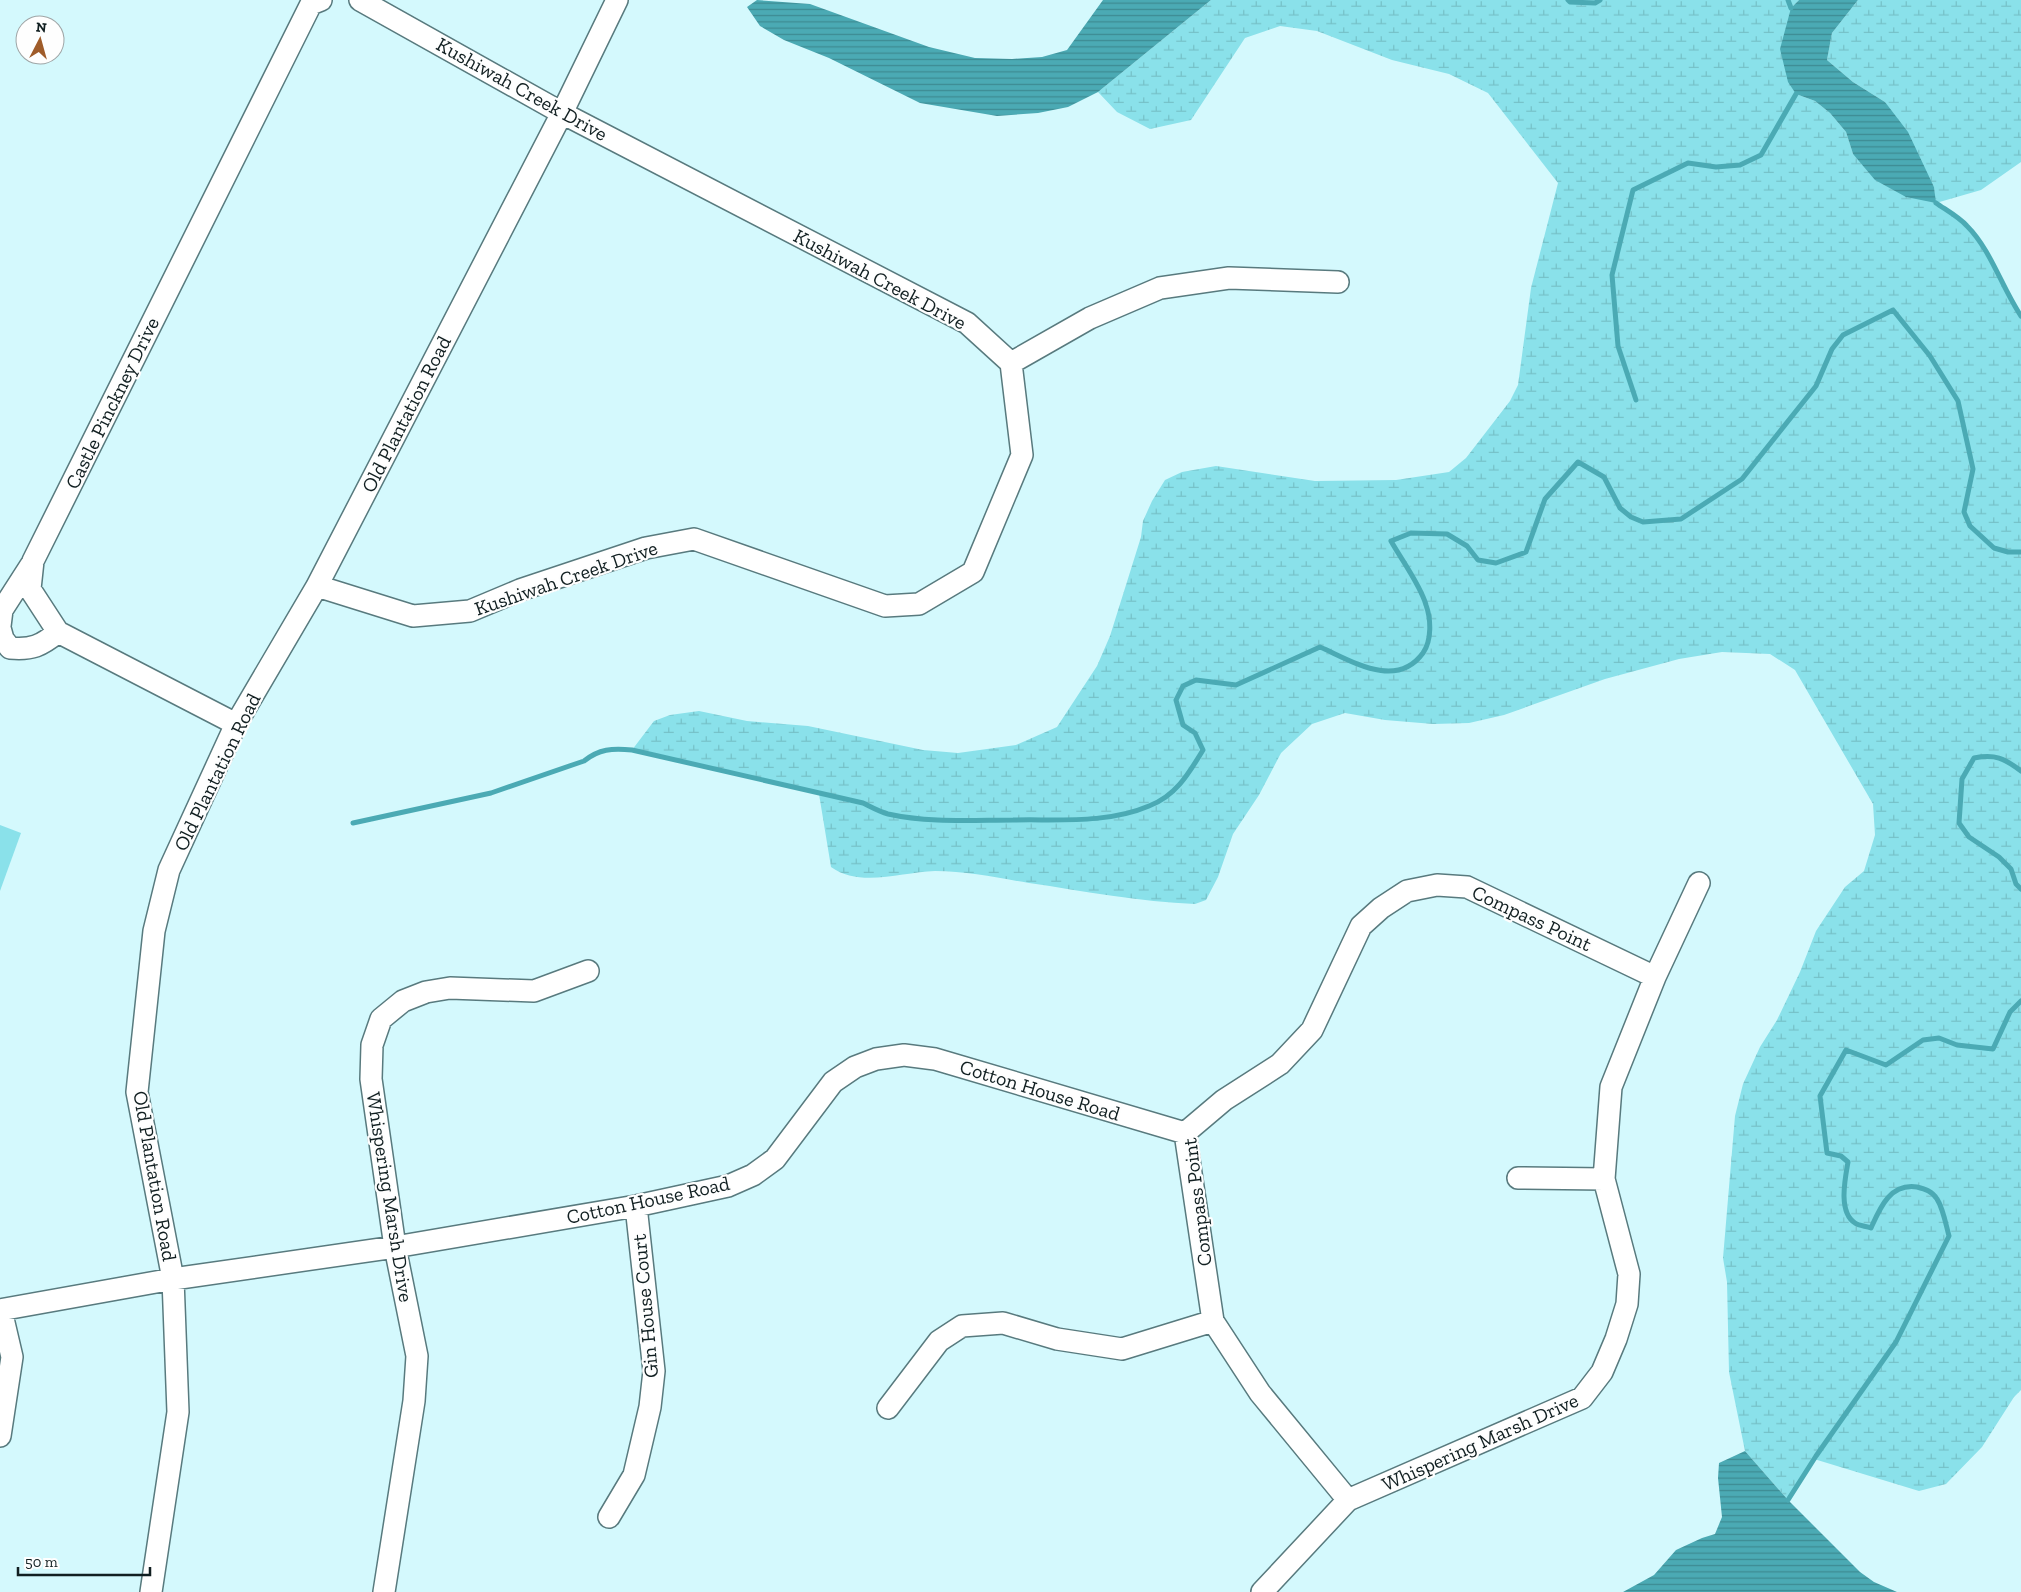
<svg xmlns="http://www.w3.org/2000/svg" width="2021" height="1592" viewBox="0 0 2021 1592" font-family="'Zilla Slab',serif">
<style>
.wetland{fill:url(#wetland-marsh)}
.pitch{fill:#8ae1ea}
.water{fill:url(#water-rules)}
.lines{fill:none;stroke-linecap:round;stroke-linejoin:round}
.stream{stroke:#4baab4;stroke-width:5}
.minor-casing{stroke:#587a7e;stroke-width:24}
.minor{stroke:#fff;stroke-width:21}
.labels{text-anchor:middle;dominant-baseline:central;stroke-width:4.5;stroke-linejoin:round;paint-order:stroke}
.street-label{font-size:20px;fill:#111f21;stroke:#fefefe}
</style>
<defs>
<pattern id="wetland-marsh" width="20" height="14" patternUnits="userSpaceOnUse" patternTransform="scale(1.25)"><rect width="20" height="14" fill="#8ae1ea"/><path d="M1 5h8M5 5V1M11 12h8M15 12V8" fill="none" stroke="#76c1c8"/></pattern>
<pattern id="water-rules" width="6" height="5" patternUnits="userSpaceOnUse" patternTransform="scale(1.25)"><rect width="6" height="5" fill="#4baab4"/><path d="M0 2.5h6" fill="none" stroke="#3d8a92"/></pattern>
</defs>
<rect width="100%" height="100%" fill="#d4f9fd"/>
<path class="wetland" d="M1211,0H1799L1791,8L1796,94L1815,101L1830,113L1846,132L1853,154L1935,203L1934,187L1885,102L1853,82L1827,60L1832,33L1858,0H2021V162L1981,190L1936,203C1946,210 1959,217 1968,226C1992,251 2002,287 2021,316V1390L2014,1397L1982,1447L1946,1484L1919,1491L1814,1459L1788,1500L1745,1451L1729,1372L1727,1282L1723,1258L1735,1116L1743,1084L1760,1047L1777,1020L1800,972L1816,931L1845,887L1864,871L1875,835L1873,804L1795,670L1770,654L1722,652L1679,659L1605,679L1504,715L1469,723L1433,724L1385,720L1345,713L1312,724L1281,753L1259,795L1233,834L1218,877L1206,900L1195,904C1140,902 1084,891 1029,883C998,878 967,871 935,871C902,872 860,888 831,867L819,794L632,750L654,721L670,715L699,711L747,721L808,726L923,750L958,753L1016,745L1057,727L1097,666L1110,636L1141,537L1143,521L1152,501L1165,480L1182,472L1216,466L1315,481L1396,480L1449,472L1466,458L1510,401L1518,385L1531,288L1558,183L1488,93L1449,74L1392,60L1317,31L1280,26L1245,38L1191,120L1150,129L1117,112L1098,92Z"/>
<path class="pitch" d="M0,825L21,833L0,891Z"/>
<path class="water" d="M757,0L810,4L929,47L975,58L1012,59L1042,57L1067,50L1103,0H1211L1098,92L1068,107L1038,113L997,116L920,103L829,58L784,40L760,26L747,7Z
M1799,0H1858L1832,33L1827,60L1853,82L1885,102L1908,132L1934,187L1936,203L1906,197L1875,180L1853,154L1846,132L1830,113L1815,101L1796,94L1788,82L1780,49L1791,8Z
M1745,1451L1788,1500L1860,1572L1874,1582L1897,1592H1623L1654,1575L1676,1550L1702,1538L1715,1534L1722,1517L1718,1478L1719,1463Z"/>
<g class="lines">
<path class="stream" d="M1568,0L1570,2L1595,3L1600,0
M1788,0L1791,8
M1936,203C1946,210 1959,217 1967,226C1991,250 2002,288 2021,316
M1636,400L1618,346L1612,275L1633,190L1688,163L1716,167L1740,165L1761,155L1796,94
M2021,771C2004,758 1995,754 1974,758L1962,779L1959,823L1969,837L1999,857L2011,869L2016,884L2021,889
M353,823L491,793L584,761C599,749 612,748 632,750L863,803C871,807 880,812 888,814C928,823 972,820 1013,820C1058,819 1107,824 1149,806C1176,796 1189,773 1203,750L1195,733L1183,725L1176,700L1183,686L1196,680L1236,685L1320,647C1352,661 1396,690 1423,653C1432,640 1431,619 1426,605C1421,586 1401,559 1391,541L1411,533L1447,534L1467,546L1478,560L1496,563L1526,552L1545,499L1578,462L1604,477L1620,508L1631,517L1643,522L1681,519L1742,479L1816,386L1832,349L1843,335L1893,310L1930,356L1958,401L1973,469L1964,512L1970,526L1994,548L2008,552H2021
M1788,1500L1816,1456L1896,1342L1949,1236C1946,1225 1943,1208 1937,1199C1932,1191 1925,1189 1917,1187C1890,1183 1880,1208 1871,1228C1866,1226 1859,1226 1855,1223C1838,1212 1845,1179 1848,1162L1841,1156L1827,1153L1820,1096L1846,1050L1886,1065L1923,1040L1939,1038L1957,1045L1993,1049L2010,1012L2021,1001"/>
<g class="minor-casing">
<path id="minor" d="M1011,363L1090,318L1160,288L1229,278L1338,282
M317,586L413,616L470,611L520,590L646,548L694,539L885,606L919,604L973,572L1022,455L1011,363L967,323L562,113L360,0
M0,626L2,610L31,565
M0,628L3,639L10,648C32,650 41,646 58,632
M236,724L58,632L30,589L33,561L311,4L321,0
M1518,1178L1604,1179
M0,1310L173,1279L395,1247L636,1206L728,1186L753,1175L775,1159L833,1082L855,1067L876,1059L904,1055L935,1059L1185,1133
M888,1408L939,1341L962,1326L1003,1323L1057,1339L1122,1349L1213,1321
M0,1436L12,1357L1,1310
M1348,1500L1260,1393L1213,1321L1185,1133L1224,1100L1280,1064L1312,1030L1361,926L1381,908L1407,891L1437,885L1467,887L1655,977
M609,1517L634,1475L650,1407L654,1371L636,1206
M151,1592L178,1412L173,1279L137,1092L154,931L169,870L236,724L317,586L562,113L617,0
M384,1592L414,1401L417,1356L395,1247L371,1079L372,1045L381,1019L403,1001L426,992L450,988L534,991L588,971
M1262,1592L1348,1500L1582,1398L1602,1372L1616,1339L1627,1304L1629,1274L1604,1179L1611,1087L1655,977L1699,883"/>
</g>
<use href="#minor" class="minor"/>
</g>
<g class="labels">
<g class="street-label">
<text transform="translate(522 89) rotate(29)">Kushiwah Creek Drive</text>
<text transform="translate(880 279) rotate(28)">Kushiwah Creek Drive</text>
<text transform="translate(112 403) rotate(-64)">Castle Pinckney Drive</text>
<text transform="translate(406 414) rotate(-63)">Old Plantation Road</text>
<text transform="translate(566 578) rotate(-19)">Kushiwah Creek Drive</text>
<text transform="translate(217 772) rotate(-64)">Old Plantation Road</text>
<text transform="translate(1532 918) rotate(25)">Compass Point</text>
<text transform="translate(1040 1090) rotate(17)">Cotton House Road</text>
<text transform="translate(155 1176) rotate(80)">Old Plantation Road</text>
<text transform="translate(390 1197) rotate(81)">Whispering Marsh Drive</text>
<text transform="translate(648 1200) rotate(-12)">Cotton House Road</text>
<text transform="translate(1197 1202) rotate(-97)">Compass Point</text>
<text transform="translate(645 1306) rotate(-95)">Gin House Court</text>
<text transform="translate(1480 1442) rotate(-24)">Whispering Marsh Drive</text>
</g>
</g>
<g transform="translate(40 40) rotate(6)"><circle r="24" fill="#fefefe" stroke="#9fa5a6"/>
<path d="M0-4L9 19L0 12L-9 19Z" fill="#9f5c2a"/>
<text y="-8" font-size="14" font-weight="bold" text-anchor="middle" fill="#111f21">N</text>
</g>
<path d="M18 1567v8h132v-8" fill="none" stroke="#111f21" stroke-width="2.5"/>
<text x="25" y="1567" font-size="15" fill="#111f21" stroke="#fefefe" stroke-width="4" paint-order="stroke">50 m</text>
</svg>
